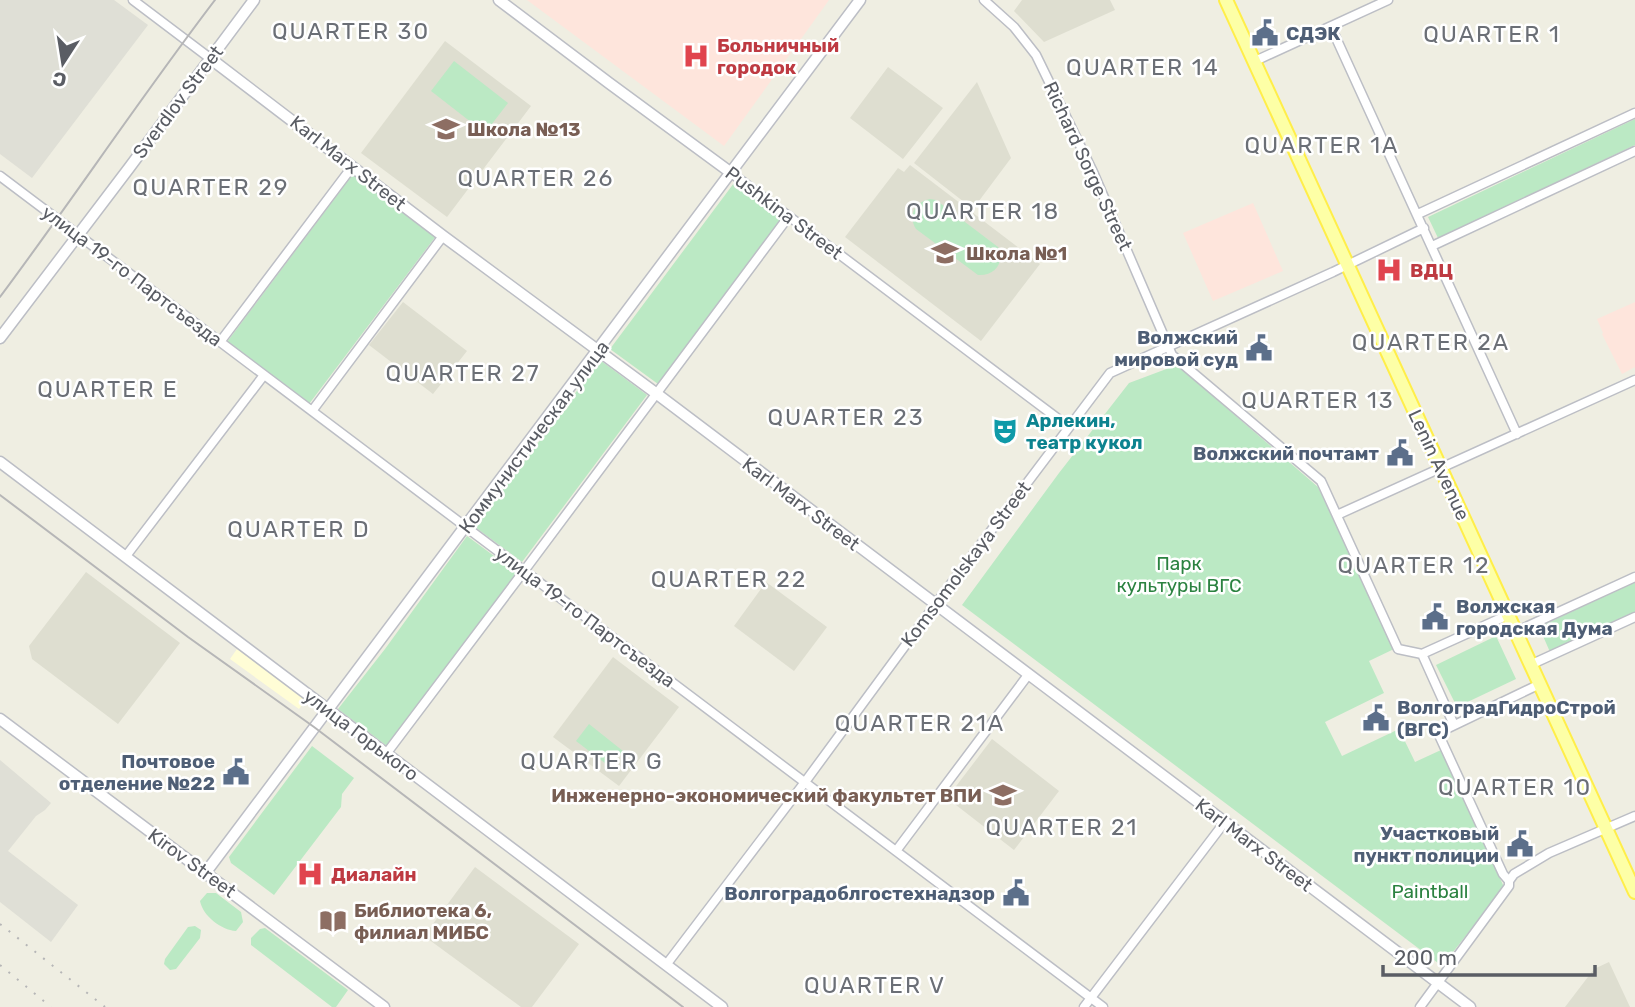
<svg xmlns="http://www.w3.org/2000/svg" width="1635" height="1007" viewBox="0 0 1635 1007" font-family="Rubik,sans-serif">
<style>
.commercial{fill:#fffdd6}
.industrial{fill:#dfdfd6}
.education{fill:#deded0}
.medical{fill:#fee5dc}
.green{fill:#bbe9c4}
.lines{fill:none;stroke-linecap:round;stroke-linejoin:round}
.minor-casing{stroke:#bcbec5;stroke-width:11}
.tertiary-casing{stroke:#bcbec5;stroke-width:13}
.primary-casing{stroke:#ffee4a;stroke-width:16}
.minor{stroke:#fff;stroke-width:8}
.tertiary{stroke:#fff;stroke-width:10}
.primary{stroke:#fdffa6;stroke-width:12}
.tram{stroke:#b6b6b7;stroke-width:2}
.rail{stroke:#b6b6b7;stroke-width:2;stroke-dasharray:2 9;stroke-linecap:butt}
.labels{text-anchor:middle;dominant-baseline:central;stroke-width:5;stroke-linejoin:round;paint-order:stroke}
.service-label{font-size:19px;font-weight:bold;fill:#4e5e75;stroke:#fff;text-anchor:end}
.health-label{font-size:19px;font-weight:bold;fill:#be3a42;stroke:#fff;text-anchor:start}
.street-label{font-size:19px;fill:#5a5d64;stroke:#fff}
.education-label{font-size:19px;font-weight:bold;fill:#785e54;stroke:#fff;text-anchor:start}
.culture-label{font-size:19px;font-weight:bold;fill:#0d838f;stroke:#fff;text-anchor:start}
.park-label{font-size:19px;fill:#2b8240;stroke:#fff}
.quarter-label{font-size:23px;letter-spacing:2px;fill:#6b6f76;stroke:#fff}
</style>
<rect width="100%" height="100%" fill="#efeee2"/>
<path class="commercial" d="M237,649L306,700L299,709L230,659Z"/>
<path class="industrial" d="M0,0H114L148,25L32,178L0,154Z
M0,760L51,803L45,810L36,816L8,851L78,905L51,942L0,902Z"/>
<path class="education" d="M1022,0H1110L1115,10L1044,42L1014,11Z
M445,41L531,106L447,217L361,153Z
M888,67L943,108L903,159L850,118Z
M977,82L1011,158L973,209L914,163Z
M910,165L1040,264L981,341L845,237L898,168L904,172Z
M403,302L467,351L433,394L369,345Z
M86,572L180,643L118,724L32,659L29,646Z
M766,582L827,627L794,671L734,626Z
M613,657L679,707L619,786L553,737Z
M992,739L1059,791L1014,850L947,798Z
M475,867L579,944L532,1007H521L424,936Z
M1609,962L1630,1007H1565L1594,969Z"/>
<path class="medical" d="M527,0H829L724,146Z
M1253,203L1283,271L1213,301L1183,233Z
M1635,302V367L1622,374L1602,334L1603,333L1597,319Z"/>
<path class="green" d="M454,61L508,103L485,133L431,91Z
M1635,119V145L1438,238L1428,217Z
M353,174L436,236L309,404L227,342Z
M734,183L782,218L658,384L610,349Z
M930,199L936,200L998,247C1005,263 995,276 978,275L916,229C908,216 914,202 930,199Z
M600,360L647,395L522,562L475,527Z
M1177,365L1318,487L1359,573L1394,649L1369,661L1384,693L1325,722L1342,756L1399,729L1415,762L1441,750L1504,887L1442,966L962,605L1059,473L1129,383Z
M467,536L517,573L387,746L338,709L385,649Z
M1635,582V612L1550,652L1539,627Z
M1496,636L1516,679L1457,707L1436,665Z
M589,724L623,751L610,767L576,741Z
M312,746L354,778L342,794L341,807L274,895L231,863L229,857Z
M207,893H216L241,912L243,922L236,931C221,930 203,916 200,901Z
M195,926L201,930L200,938L176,969L170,970L164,964L165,959L188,927Z
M265,928L348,990L336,1007H332L251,945V938L260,929Z"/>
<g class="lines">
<g class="minor-casing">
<path id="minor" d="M133,0L211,59
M984,0L1014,27L1036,55L1093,172L1172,355L1321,481L1398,649L1422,654
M1331,27L1517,434
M1255,61L1388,0
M730,172L1069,427
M0,176L1103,1007
M1418,214L1635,113
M1432,246L1635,151
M220,342L352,167
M312,411L443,236
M1337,515L1635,380
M126,556L264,375
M1515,632L1635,577
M1422,654L1508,615
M1422,654L1454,725
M1530,665L1635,617
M386,754L524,571L789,216
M896,851L1028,675
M1509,881L1503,874L1438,733L1540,684
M666,965L805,782L935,605L1110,373L1333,272L1424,228
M1084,1007L1224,823
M1420,1007L1509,886V881L1514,874L1549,853L1635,816"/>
</g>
<g class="tertiary-casing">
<path id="tertiary" d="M499,0L609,83L730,172
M211,59L443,236L657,394L1470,1007
M0,338L129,168L254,0
M0,462L722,1007
M0,719L384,1007
M206,872L860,0"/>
</g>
<g class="primary-casing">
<path id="primary" d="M1226,0L1635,892"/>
</g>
<use href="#minor" class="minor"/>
<use href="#tertiary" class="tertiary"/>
<use href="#primary" class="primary"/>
<path class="tram" d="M0,297C73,199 141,97 215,0
M0,495L188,637L314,727L683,1007"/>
<path class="rail" d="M0,924L105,1007
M0,965L51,1007"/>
</g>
<defs>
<g id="civic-bare" transform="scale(2.1)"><path d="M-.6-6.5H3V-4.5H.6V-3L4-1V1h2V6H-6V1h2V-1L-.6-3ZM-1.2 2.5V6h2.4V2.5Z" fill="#5c6f8a" stroke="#fff" stroke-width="2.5" paint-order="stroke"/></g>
<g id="hospital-bare" transform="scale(2.1)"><path d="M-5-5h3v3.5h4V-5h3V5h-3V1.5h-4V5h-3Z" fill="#e0444e" stroke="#fff" stroke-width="2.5" paint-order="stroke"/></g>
<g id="school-bare" transform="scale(2.1)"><path d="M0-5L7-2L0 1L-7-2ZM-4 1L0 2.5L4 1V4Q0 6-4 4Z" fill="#8d6e63" stroke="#fff" stroke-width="2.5" paint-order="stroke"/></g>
<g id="theatre-bare" transform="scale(2.1)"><path d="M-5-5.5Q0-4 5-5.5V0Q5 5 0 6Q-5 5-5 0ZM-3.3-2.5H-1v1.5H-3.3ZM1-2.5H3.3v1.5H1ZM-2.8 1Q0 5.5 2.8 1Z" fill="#0f9aa8" stroke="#fff" stroke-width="2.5" paint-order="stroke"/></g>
<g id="university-bare" transform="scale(2.1)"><path d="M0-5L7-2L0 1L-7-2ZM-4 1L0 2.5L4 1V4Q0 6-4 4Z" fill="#8d6e63" stroke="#fff" stroke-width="2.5" paint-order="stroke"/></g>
<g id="library-bare" transform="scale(2.1)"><path d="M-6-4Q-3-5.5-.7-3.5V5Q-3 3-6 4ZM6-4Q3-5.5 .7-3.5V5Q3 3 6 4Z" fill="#8d6e63" stroke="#fff" stroke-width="2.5" paint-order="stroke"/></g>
</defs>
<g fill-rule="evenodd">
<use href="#civic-bare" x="1265" y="33"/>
<use href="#hospital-bare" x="696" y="56"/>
<use href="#school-bare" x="446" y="129"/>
<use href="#school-bare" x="945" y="253"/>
<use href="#hospital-bare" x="1389" y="270"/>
<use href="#civic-bare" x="1259" y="348"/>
<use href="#theatre-bare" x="1005" y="431"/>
<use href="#civic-bare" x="1400" y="453"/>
<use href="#civic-bare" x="1435" y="617"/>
<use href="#civic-bare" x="1376" y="718"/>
<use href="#civic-bare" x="236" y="772"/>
<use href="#university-bare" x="1003" y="795"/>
<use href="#civic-bare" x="1520" y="844"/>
<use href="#hospital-bare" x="310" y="874"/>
<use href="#civic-bare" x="1016" y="893"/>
<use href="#library-bare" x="333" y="921"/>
</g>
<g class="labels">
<g class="service-label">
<text x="1286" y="33" text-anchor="start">СДЭК</text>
<text x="1238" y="337">Волжский<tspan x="1238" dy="22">мировой суд</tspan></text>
<text x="1379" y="453">Волжский почтамт</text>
<text x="1456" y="606" text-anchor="start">Волжская<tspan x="1456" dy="22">городская Дума</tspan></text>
<text x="1397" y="707" text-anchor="start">ВолгоградГидроСтрой<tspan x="1397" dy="22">(ВГС)</tspan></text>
<text x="215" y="761">Почтовое<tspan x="215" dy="22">отделение №22</tspan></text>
<text x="1499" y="833">Участковый<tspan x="1499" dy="22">пункт полиции</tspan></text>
<text x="995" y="893">Волгоградоблгостехнадзор</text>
</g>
<g class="health-label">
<text x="717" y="45">Больничный<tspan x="717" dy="22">городок</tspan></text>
<text x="1410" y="270">ВДЦ</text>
<text x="331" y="874">Диалайн</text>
</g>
<g class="street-label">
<text transform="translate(178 102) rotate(-53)">Sverdlov Street</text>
<text transform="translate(348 163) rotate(38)">Karl Marx Street</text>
<text transform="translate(1088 166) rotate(65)">Richard Sorge Street</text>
<text transform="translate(784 213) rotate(37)">Pushkina Street</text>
<text transform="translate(132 276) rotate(37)">улица 19-го Партсъезда</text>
<text transform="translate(534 437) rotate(-53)">Коммунистическая улица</text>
<text transform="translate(1439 465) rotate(65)">Lenin Avenue</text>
<text transform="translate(801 504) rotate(37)">Karl Marx Street</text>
<text transform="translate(966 564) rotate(-53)">Komsomolskaya Street</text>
<text transform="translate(585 617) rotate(37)">улица 19-го Партсъезда</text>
<text transform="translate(361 735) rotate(37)">улица Горького</text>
<text transform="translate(1254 845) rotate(37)">Karl Marx Street</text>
<text transform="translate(192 863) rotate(36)">Kirov Street</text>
</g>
<g class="education-label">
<text x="467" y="129">Школа №13</text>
<text x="966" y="253">Школа №1</text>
<text x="982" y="795" text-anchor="end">Инженерно-экономический факультет ВПИ</text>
<text x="354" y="910">Библиотека 6,<tspan x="354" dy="22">филиал МИБС</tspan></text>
</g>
<g class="culture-label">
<text x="1026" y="420">Арлекин,<tspan x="1026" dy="22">театр кукол</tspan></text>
</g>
<g class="park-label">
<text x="1179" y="563">Парк<tspan x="1179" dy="22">культуры ВГС</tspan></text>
<text x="1430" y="891">Paintball</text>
</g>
<g class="quarter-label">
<text x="351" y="31">QUARTER 30</text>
<text x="1492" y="34">QUARTER 1</text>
<text x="1143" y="67">QUARTER 14</text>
<text x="1322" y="145">QUARTER 1A</text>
<text x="536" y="178">QUARTER 26</text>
<text x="211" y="187">QUARTER 29</text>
<text x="983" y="211">QUARTER 18</text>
<text x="1431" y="342">QUARTER 2A</text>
<text x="463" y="373">QUARTER 27</text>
<text x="108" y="389">QUARTER E</text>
<text x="1318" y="400">QUARTER 13</text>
<text x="846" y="417">QUARTER 23</text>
<text x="299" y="529">QUARTER D</text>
<text x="1414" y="565">QUARTER 12</text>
<text x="729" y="579">QUARTER 22</text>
<text x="920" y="723">QUARTER 21A</text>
<text x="592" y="761">QUARTER G</text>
<text x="1515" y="787">QUARTER 10</text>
<text x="1062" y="827">QUARTER 21</text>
<text x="875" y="985">QUARTER V</text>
</g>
</g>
<g transform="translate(63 63) rotate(192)" stroke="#ffffff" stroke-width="5" paint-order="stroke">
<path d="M0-5L12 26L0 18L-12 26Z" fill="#5a5d64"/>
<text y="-10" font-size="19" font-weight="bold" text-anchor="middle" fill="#5a5d64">С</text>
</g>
<path d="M1383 965v10h212v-10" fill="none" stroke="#5a5d64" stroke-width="3.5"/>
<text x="1394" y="965" font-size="21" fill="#5a5d64" stroke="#ffffff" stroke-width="5" paint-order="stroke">200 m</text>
</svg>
